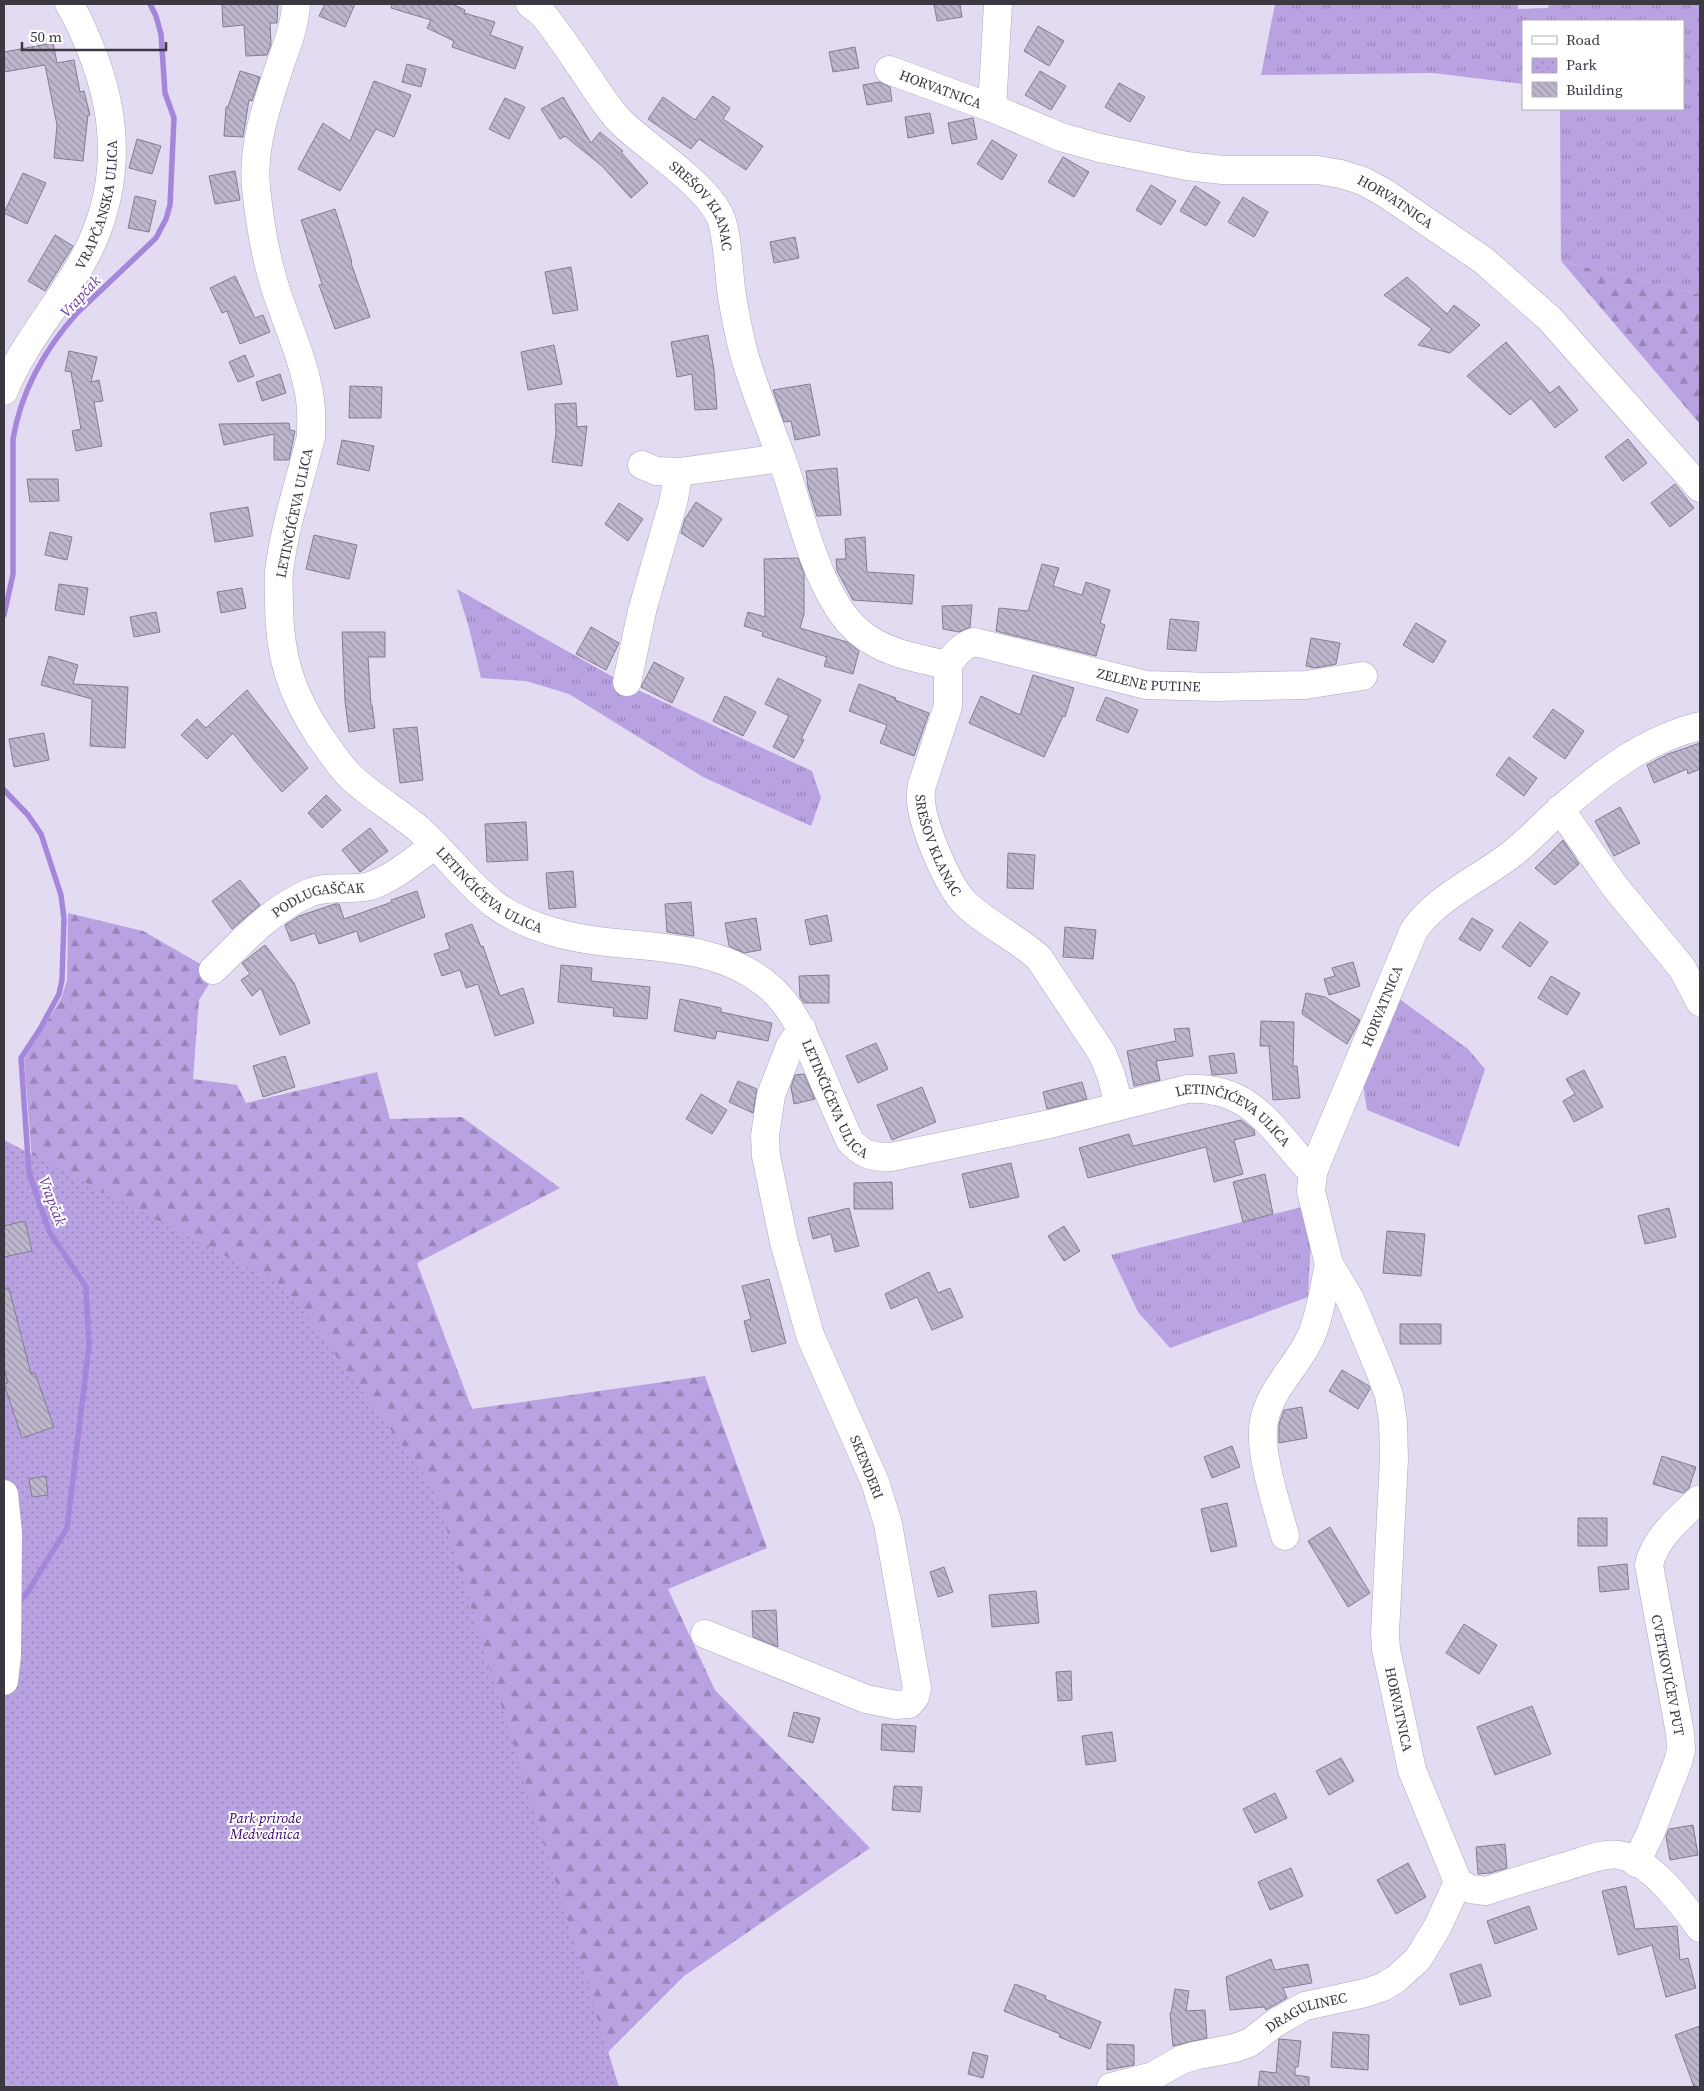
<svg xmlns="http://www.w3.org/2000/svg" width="1704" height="2091" viewBox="0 0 1704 2091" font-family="'Source Serif 4',serif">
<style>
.grass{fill:url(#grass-tufts)}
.forest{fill:url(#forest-firs)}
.park{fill:url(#park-dots)}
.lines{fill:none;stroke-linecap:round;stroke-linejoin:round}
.stream{stroke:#a686db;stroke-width:5.5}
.building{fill:url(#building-back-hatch);stroke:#847d92}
.minor-casing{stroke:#aea7bd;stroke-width:29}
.minor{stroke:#fff;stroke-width:28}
.labels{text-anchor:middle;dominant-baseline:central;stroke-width:4;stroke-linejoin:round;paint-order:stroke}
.street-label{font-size:14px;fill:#3b3841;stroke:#fff}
.park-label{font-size:14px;font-style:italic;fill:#3a0069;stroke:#fff}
.water-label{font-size:15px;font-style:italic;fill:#64379b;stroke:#fff}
</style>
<defs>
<pattern id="grass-tufts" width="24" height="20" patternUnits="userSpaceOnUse" patternTransform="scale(1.25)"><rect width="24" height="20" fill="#b9a2e1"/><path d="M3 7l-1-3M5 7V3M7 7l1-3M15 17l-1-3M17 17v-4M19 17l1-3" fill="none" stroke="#9885b8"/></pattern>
<pattern id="forest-firs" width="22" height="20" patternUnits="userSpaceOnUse" patternTransform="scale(1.25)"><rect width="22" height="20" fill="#b9a2e1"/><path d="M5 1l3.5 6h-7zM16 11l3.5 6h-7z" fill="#9885b8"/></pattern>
<pattern id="park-dots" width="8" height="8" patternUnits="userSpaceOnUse" patternTransform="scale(1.25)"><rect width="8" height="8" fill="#b9a2e1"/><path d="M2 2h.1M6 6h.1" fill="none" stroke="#9885b8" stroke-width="1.8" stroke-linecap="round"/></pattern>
<pattern id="building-back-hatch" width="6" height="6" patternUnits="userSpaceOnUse" patternTransform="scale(1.25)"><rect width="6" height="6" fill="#beb6cd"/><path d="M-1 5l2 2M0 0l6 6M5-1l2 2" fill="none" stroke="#9c95a8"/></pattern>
</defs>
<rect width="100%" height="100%" fill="#e2dbf2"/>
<path class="grass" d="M1275,4H1518V9L1548,8L1549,4H1700V295L1561,261L1560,109H1683V21H1523V84L1433,73L1261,75Z
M457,589L629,686L812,771L821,798L811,826L703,777L569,694L526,681L481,678L469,628Z
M1394,995L1468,1049L1485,1069L1459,1147L1367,1110L1362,1078Z
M1306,1206L1311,1239L1308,1297L1170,1348L1138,1312L1111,1255Z"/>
<path class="forest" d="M1561,261L1700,295V424Z
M68,913L143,931L216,973L199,1000L193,1079L237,1085L246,1103L377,1072L390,1119L462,1117L560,1188L417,1263L472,1409L705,1376L767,1548L668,1589L715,1690L870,1848L684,1976L573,2087L33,1173L24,1059L61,999L67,980Z"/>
<path class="park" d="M4,1140L285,1287L434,1488L619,2087H4Z"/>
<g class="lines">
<path class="stream" d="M4,615L13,574V439C21,391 45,349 77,313L156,238L166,219L170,205L174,118L165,93L161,34L156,16L150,4
M4,790L28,815L41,834L61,895L64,919L62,980L59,994L40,1029L21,1058L29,1173L49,1231L86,1287L89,1346L67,1528L27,1593L17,1603"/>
</g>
<path class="building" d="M222,4H278L277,23H270L271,44L267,55L246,56L244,25L223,27Z
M325,4H355L345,27L319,16Z
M392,4H452L465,10L464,13L495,22L490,35L523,47L515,69L452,47L454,41L427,28L431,20L391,8Z
M934,4H960L962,17L937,21Z
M1038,26L1064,41L1049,66L1024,51Z
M53,43L57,63L74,60L80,92L84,91L90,115H88L83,161L54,158L57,125L45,65L4,72V52Z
M855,47L859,68L833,72L829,52Z
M407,64L426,69L421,87L402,82Z
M240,71L260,77L252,101L249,100L243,137L224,136L226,107H228Z
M1040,71L1066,86L1051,110L1025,95Z
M374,81L411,95L394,137L376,129L340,191L298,169L323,123L350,141Z
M879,82L890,87L892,101L867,105L863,85Z
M1119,83L1145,97L1130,122L1105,107Z
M713,96L730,108L723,119L763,146L746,170L699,139L691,149L648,119L663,97L695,120Z
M563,97L591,143L600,132L623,151L621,152L648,183L631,198L602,166L565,136L560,139L541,109Z
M505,98L525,107L509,139L489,129Z
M930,113L934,133L908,138L905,117Z
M973,118L977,139L952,144L948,123Z
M137,139L161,146L152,174L129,168Z
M992,140L1017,155L1002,180L977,164Z
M1063,157L1089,172L1074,197L1048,182Z
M235,171L240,200L215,204L209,176Z
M23,173L46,183L27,224L4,213Z
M1151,185L1176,201L1161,225L1136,210Z
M1195,186L1220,202L1206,226L1180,211Z
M135,196L156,201L149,232L128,228Z
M1243,197L1268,212L1254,237L1228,222Z
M335,209L352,262L351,263L370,317L335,329L319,285L322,284L301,220Z
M55,235L73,246L45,291L28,281Z
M795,237L799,258L774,263L770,242Z
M571,267L578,310L553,314L545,272Z
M235,276L255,318L263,315L270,332L240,344L227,311L222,313L210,288Z
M1407,277L1447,314L1454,305L1480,325L1450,353L1418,345L1432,329L1384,295Z
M708,335L714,370L717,409L695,410L692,374L677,377L671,342Z
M1506,342L1550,393L1559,386L1578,410L1555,428L1531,398L1510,415L1467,376Z
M554,345L562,384L528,390L521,352Z
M69,351L97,357L91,382L99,380L103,401L94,402L102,446L76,451L72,431L81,429L71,372L65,371Z
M245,355L254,376L238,382L229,362Z
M280,374L286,393L262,401L256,382Z
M810,384L820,435L795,440L791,421L784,422L773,390Z
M350,386L382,387L381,418H349Z
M576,403L577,427L587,426L582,466L552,462L556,433L555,404Z
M289,423L290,430L295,431L289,460H274V434L224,445L219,424Z
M1628,439L1647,463L1623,481L1605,457Z
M342,440L374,446L369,471L337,464Z
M837,468L841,515L817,516L808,487L806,471Z
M27,479H58L59,501L30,502Z
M1675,484L1694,508L1670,527L1651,503Z
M696,502L722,519L703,547L681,533L685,519Z
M619,503L643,519L628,541L605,524Z
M248,507L253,536L215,542L210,513Z
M50,532L72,537L67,560L45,555Z
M314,535L357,545L349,579L306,569Z
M865,537L867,572L914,575L912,604L853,600L837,571L836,559H846L845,539Z
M798,558L804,573V614L800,628L847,642L859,651L853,674L824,666L827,657L762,636L763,632L744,626L748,612L765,617L764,559Z
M1042,564L1059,568L1053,586L1082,595L1086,582L1110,590L1100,623L1105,625L1096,656L996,631L999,608L1028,611Z
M59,584L88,588L84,615L55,610Z
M242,588L246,608L221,613L217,592Z
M972,605L970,627L959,632L943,629L942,606Z
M156,612L160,632L134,637L130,617Z
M1170,619L1199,622L1196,651L1167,649Z
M1416,623L1446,641L1433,663L1403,645Z
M591,627L619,643L606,670L576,654Z
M342,632H385V657H368L371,705H372L375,728L349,732L345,701Z
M1311,638L1340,643L1336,664L1315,668L1306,666Z
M49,656L78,665L73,684L128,687L125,748L90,746L92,699L41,685Z
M654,662L684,678L672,703L641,687Z
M1033,675L1074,688L1065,717L1063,716L1044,757L969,723L981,696L1020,715Z
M778,678L821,700L801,739L804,740L794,758L773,747L789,716L765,704Z
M859,684L896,698L895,700L929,713L914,756L880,743L887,725L849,711Z
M247,690L308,768L282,792L255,761L233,733L207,759L181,735L197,719L206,728Z
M725,696L756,712L743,736L713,721Z
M1106,697L1138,710L1128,733L1096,720Z
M1553,709L1584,731L1565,759L1533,737Z
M417,727L423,780L400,783L393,729Z
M44,733L49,760L14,767L9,739Z
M1700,743V769L1688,774L1687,769L1654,783L1647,765L1668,754Z
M1509,757L1537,778L1524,796L1496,775Z
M326,795L341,810L322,828L308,813Z
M1620,807L1640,843L1614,856L1595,821Z
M526,822L528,860L487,862L485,824Z
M370,828L388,851L360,872L342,850Z
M1563,840L1579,864L1555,885L1535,868Z
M1008,853L1035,855L1033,889L1007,888Z
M573,871L576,907L549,909L546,873Z
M240,880L260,905L232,929L212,901Z
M417,891L425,917L360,942L357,931L319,944L315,933L291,941L285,925L299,916L335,904H339L344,919L392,902L391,900Z
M691,902L694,936L667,932L665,904Z
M827,915L832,941L810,945L805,920Z
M756,918L761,950L744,953L729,946L725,923Z
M1472,918L1493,930L1480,951L1459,939Z
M1520,922L1548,942L1530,967L1502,947Z
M472,924L481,947L483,946L500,996L523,988L534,1023L495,1036L478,984L466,988L460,970L442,976L434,954L450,949L445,934Z
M1065,927L1096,930L1093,959L1063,957Z
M265,945L294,983L310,1023L280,1035L261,988L252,996L241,980L250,974L242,963Z
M1353,962L1360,986L1329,995L1324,979L1335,976L1332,968Z
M561,965L592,968L591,981L650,987L647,1019L613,1016L614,1008L558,1002Z
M829,975V1003H804L800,997L799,976Z
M1551,976L1580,993L1567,1015L1538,998Z
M1306,993L1325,997L1360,1020L1347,1044L1302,1014Z
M680,999L721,1008V1012L772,1023L768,1041L717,1031L715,1039L674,1031Z
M1261,1021L1294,1022L1293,1066H1297L1300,1098L1273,1100L1269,1046H1260Z
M1189,1028L1193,1056L1156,1061L1160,1080L1134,1086L1127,1051L1176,1041L1174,1029Z
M876,1043L888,1069L858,1083L846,1056Z
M1234,1053L1237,1073L1212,1075L1209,1056Z
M285,1056L295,1087L263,1097L253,1066Z
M1584,1070L1603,1107L1574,1122L1563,1101L1575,1094L1566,1079Z
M804,1074L815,1099L794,1104L791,1087L795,1075Z
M738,1081L757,1089L753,1113L729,1102Z
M1082,1082L1087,1099L1047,1109L1043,1092Z
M922,1087L936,1122L892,1140L877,1105Z
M701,1094L727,1110L712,1134L686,1119Z
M1241,1120L1254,1130L1255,1135L1234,1140L1243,1174L1214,1182L1206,1147L1088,1178L1079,1148L1129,1134L1133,1146Z
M1011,1163L1019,1197L970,1208L962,1174Z
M1265,1174L1273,1214L1243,1222L1233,1182Z
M892,1182L893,1209H854V1183Z
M849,1208L859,1246L835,1252L831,1234L813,1239L808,1218Z
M1669,1208L1676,1237L1645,1244L1638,1216Z
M25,1221L32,1251L4,1257V1226Z
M1064,1226L1080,1251L1064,1261L1048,1236Z
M1387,1231L1425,1234L1421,1276L1383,1273Z
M929,1272L938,1293L950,1288L963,1317L932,1330L917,1297L891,1309L885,1294Z
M769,1279L786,1343L752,1352L744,1321L751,1319L742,1286Z
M9,1288L31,1374L35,1373L54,1427L22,1438L4,1384L8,1383L4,1367V1289Z
M1400,1324H1441V1344H1400Z
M1342,1370L1369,1386L1370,1389L1358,1409L1329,1391Z
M1302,1407L1307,1438L1279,1443V1424L1284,1410Z
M1232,1446L1240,1467L1212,1478L1204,1457Z
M1662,1456L1696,1467L1689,1488L1683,1493L1653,1484Z
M46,1476L48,1495L32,1497L29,1479Z
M1227,1503L1237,1546L1211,1552L1201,1509Z
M1578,1518H1607V1546H1578Z
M1330,1527L1370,1593L1348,1607L1308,1541Z
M1627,1564L1629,1589L1600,1592L1598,1567Z
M944,1567L953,1592L938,1597L930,1572Z
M1036,1591L1039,1623L992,1627L989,1595Z
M776,1610L778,1647L753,1637L752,1611Z
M1464,1624L1497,1645L1479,1674L1446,1653Z
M1071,1671L1072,1700L1058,1701L1056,1672Z
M1532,1706L1551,1754L1495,1775L1477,1727Z
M794,1712L820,1718L813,1743L788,1736Z
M882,1724L916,1726L914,1752L881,1750Z
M1112,1732L1116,1761L1086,1765L1082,1736Z
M1341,1758L1354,1781L1329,1795L1316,1771Z
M894,1786L922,1787L920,1812L892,1810Z
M1275,1793L1287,1818L1255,1833L1243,1809Z
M1693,1825L1698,1855L1670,1860L1666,1836L1669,1829Z
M1505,1844L1507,1868L1490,1873L1478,1874L1476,1847Z
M1408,1863L1426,1897L1396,1914L1377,1880Z
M1291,1868L1303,1896L1270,1910L1258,1882Z
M1626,1886L1635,1929L1677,1926L1680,1960L1688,1958L1696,1988L1666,1997L1652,1945L1618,1955L1602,1891Z
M1529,1906L1537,1929L1495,1944L1487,1921Z
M1271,1959L1275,1970L1308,1964L1312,1983L1283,1988L1287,1998L1266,2010L1264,2007L1230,2010L1226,1977Z
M1481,1964L1491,1996L1460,2005L1450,1974Z
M1015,1984L1046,1996L1045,1999L1101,2022L1090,2049L1059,2037L1060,2034L1004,2011Z
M1175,1989L1189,1991L1186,2011L1205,2010L1207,2038L1173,2046L1170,2013H1171Z
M1700,2026V2087H1694L1675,2035Z
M1333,2032L1369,2035L1368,2070L1331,2067Z
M1279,2039L1301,2041L1298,2067H1295V2075L1309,2077V2087H1258L1260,2071L1276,2073Z
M1107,2044L1134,2045V2065L1107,2070Z
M973,2052L988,2056L983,2078L968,2074Z"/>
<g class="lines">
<g class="minor-casing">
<g id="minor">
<path id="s1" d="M296,4C295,24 288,43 281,62C268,102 252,144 256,187C259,217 264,248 272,277C283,317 304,357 310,399C312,412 311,425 311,437C300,480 284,528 279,572C278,582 279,593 279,603C279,656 291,693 320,737C329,750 338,763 348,774C370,796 398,811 421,831C446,854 467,883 494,904C511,917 533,926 554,932C624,953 704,935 766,984C793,1005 806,1039 819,1070C829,1093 839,1117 850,1141C863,1155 871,1157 891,1157L1050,1124L1187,1089C1254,1086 1273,1132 1313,1173"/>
<path id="s2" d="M530,4L542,13C559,34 574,57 589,79C600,95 610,112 624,125C651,150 701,181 719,214C729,233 728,278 733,302C737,325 742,351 750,373C760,404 773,434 784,465C801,514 818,596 858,631C883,653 916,658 948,665V706L922,785C921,790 920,795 921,801C923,826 947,885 965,903C986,924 1016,937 1039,958L1102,1053L1111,1075L1119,1105"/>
<path id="s3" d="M889,70L992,108L1061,137L1100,148L1187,166L1223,170H1317L1341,174L1363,181L1385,193L1483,260L1549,318L1700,488"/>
<path d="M992,108L998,4"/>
<path id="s4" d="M4,391C21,348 51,314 75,274C121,201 122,123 89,45C83,31 78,17 69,4"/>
<path d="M642,465L656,471L679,472L781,458"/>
<path id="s5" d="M948,665C955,654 962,645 975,642L1146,685L1216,687L1305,685L1363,676"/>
<path d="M627,682L642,611L673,503L679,472"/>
<path id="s6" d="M1700,726C1646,739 1602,773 1561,809C1544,823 1530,840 1513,853C1480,879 1438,896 1414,930L1319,1157L1313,1173L1311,1191L1329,1264L1350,1299L1378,1366L1389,1395L1393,1422L1394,1459L1385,1633L1386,1649L1412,1770L1458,1882L1470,1889L1486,1891C1513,1882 1540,1874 1567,1866C1582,1862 1603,1852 1619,1855C1651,1861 1682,1903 1700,1928"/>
<path d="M1560,809L1615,887L1682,968L1700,1002"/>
<path id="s7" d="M213,970C242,942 271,909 309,893C328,885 350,891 370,886C393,879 415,859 435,845"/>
<path d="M4,1494L8,1533L7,1655L4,1681"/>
<path d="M1285,1536C1277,1505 1258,1452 1264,1421C1270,1388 1300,1364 1312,1334C1321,1312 1324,1287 1329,1264"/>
<path d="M705,1634L866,1699L896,1705L909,1704L915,1697L917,1688L888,1524L875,1482L810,1335L784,1242L766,1156L765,1136L771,1095L790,1046L802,1029"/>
<path d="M1636,1863L1650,1834L1678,1762L1681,1750L1680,1733L1649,1565C1654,1539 1681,1516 1700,1499"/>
<path id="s8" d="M1111,2087L1153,2076L1181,2060L1194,2056L1235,2048L1249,2043L1275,2023L1305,2006L1365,1993L1383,1987L1396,1979L1418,1959L1438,1926L1458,1882"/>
</g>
</g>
<use href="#minor" class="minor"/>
</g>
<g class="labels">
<g class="street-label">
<text stroke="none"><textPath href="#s3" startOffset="55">HORVATNICA</textPath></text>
<text stroke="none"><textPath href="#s3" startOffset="530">HORVATNICA</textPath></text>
<text stroke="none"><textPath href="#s4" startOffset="211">VRAPČANSKA ULICA</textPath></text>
<text stroke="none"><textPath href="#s2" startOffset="269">SREŠOV KLANAC</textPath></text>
<text transform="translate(294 513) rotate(-78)">LETINČIĆEVA ULICA</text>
<text stroke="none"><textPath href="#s5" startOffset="215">ZELENE PUTINE</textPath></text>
<text stroke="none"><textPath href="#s2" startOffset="1014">SREŠOV KLANAC</textPath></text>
<text stroke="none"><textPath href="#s1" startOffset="989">LETINČIĆEVA ULICA</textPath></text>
<text stroke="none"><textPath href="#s7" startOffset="131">PODLUGAŠČAK</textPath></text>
<text transform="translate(1382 1006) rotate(-68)">HORVATNICA</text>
<text stroke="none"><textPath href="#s1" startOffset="1424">LETINČIĆEVA ULICA</textPath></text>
<text stroke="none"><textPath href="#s1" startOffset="1872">LETINČIĆEVA ULICA</textPath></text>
<text transform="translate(867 1467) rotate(68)">SKENDERI</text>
<text transform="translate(1668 1675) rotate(79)">CVETKOVIĆEV PUT</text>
<text stroke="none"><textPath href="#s6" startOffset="1172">HORVATNICA</textPath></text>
<text stroke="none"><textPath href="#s8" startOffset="212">DRAGULINEC</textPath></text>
</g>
<g class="park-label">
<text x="265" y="1818">Park prirode<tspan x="265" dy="16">Medvednica</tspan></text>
</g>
<g class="water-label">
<text transform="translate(80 296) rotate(-47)">Vrapčak</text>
<text transform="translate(53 1201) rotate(69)">Vrapčak</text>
</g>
</g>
<rect width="1704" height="2091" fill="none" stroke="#3b3841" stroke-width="10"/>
<rect x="1522" y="20" width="162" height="90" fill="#ffffff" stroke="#b1afb3"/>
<rect x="1532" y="36" width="25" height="8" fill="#ffffff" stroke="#b1afb3"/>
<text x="1566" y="45" font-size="15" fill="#3b3841">Road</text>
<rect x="1532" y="58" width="25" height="15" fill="url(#park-dots)" stroke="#b1afb3"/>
<text x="1566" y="70" font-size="15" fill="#3b3841">Park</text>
<rect x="1532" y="82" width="25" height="15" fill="url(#building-back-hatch)" stroke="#b1afb3"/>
<text x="1566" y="95" font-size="15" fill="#3b3841">Building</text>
<path d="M22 42v8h144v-8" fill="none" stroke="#3b3841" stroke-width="2.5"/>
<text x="30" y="42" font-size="15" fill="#3b3841" stroke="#ffffff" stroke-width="4" paint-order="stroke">50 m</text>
</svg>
